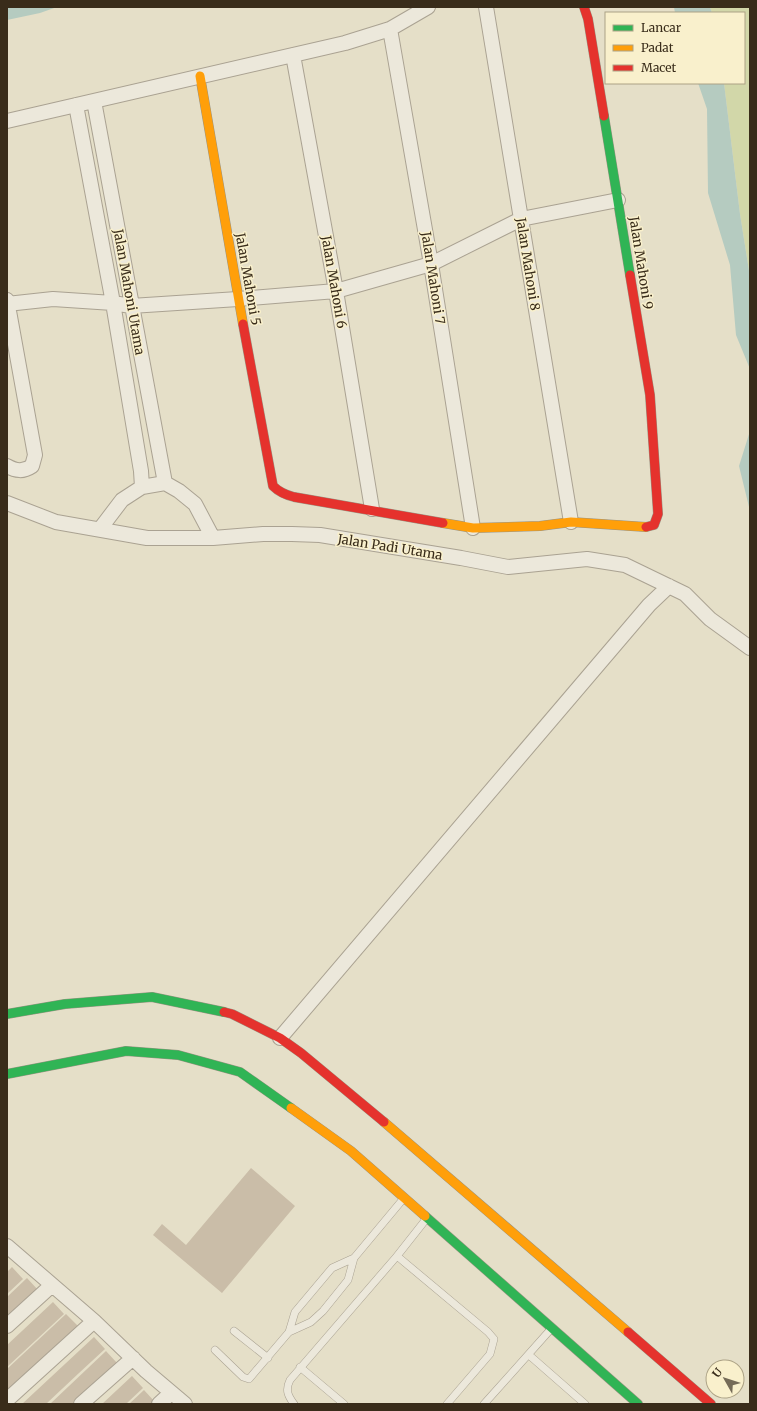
<svg xmlns="http://www.w3.org/2000/svg" width="757" height="1411" viewBox="0 0 757 1411" font-family="Merriweather,serif">
<style>
.green{fill:#d2d7a9}
.water{fill:#b5cbc0}
.building{fill:#cabda8}
.lines{fill:none;stroke-linecap:round;stroke-linejoin:round}
.lane-casing{stroke:#aaa292;stroke-width:8}
.street-casing{stroke:#aaa292;stroke-width:16}
.fast-casing{stroke:#999382;stroke-width:10}
.slow-casing{stroke:#999382;stroke-width:10}
.jam-casing{stroke:#999382;stroke-width:10}
.lane{stroke:#ece8db;stroke-width:7}
.street{stroke:#ece8db;stroke-width:14}
.fast{stroke:#30b455;stroke-width:9}
.slow{stroke:#ff9f0a;stroke-width:9}
.jam{stroke:#e5322d;stroke-width:9}
.labels{text-anchor:middle;dominant-baseline:central;stroke-width:3;stroke-linejoin:round;paint-order:stroke}
.street-label{font-size:13px;fill:#392c1a;stroke:#f9f0cc}
</style>
<rect width="100%" height="100%" fill="#e5dfc8"/>
<path class="green" d="M710,7H750V277L740,214L724,83H744V13H712Z"/>
<path class="water" d="M7,7H57L40,13L7,20Z
M674,7H710L712,13H675Z
M698,83H724L740,214L750,277V369L736,335L730,265L708,193L707,109Z
M750,431V511L739,466Z"/>
<path class="building" d="M251,1168L295,1206L222,1293L153,1235L162,1224L186,1245Z
M12,1267L23,1279L7,1294V1272Z
M27,1278L38,1290L7,1319V1297Z
M53,1302L64,1314L7,1367V1345Z
M66,1314L78,1326L7,1392V1369Z
M94,1337L105,1349L79,1373L46,1404H22Z
M106,1351L117,1363L74,1404H50Z
M132,1376L143,1388L126,1404H102Z
M144,1390L155,1402L153,1404H129Z"/>
<g class="lines">
<g class="lane-casing">
<path id="lane" d="M397,1256L427,1218
M234,1331L268,1358
M289,1332L311,1322L323,1311L348,1280L354,1258L404,1198
M215,1350L243,1377L249,1379L289,1332L295,1312L332,1268L354,1258
M529,1355L585,1404
M300,1367L344,1404
M294,1404C288,1396 285,1390 290,1380L397,1256L488,1332L494,1339L490,1354L447,1404
M484,1404L551,1329"/>
</g>
<g class="street-casing">
<path id="street" d="M486,7L571,522
M390,29L431,264L473,528
M293,55L336,291L372,509
M94,101L165,483
M76,105L113,303L141,471L142,487
M7,121L345,43L390,29L428,7
M7,300L35,455L32,466C23,472 16,471 7,466
M7,304L53,299L113,303L131,306L238,299L336,291L431,264L521,219L618,200
M7,503L56,522L147,538H213L263,534H292L320,535L461,558L508,567L587,559L625,565L685,594L710,619L750,648
M100,529L122,500L142,487L165,483L179,491L195,504L213,538
M280,1038L649,605L669,586
M7,1246L94,1321L146,1371L185,1404
M7,1326L52,1285
M7,1400L94,1321
M81,1404L133,1358
M159,1404L171,1393"/>
</g>
<g class="fast-casing">
<path id="fast" d="M604,116L630,275
M7,1014L65,1004L152,997L224,1012
M7,1074L126,1051L178,1055L240,1072L291,1108
M425,1216L638,1404"/>
</g>
<g class="slow-casing">
<path id="slow" d="M200,76L243,324
M443,523L473,528L540,526L571,522L646,527
M291,1108L351,1151L425,1216
M384,1122L628,1332"/>
</g>
<g class="jam-casing">
<path id="jam" d="M584,7L588,19L604,116
M630,275L650,395L658,514L654,525L646,527
M243,324L273,486C279,492 286,495 294,497L443,523
M224,1012L232,1014L280,1038L301,1053L384,1122
M628,1332L711,1404"/>
</g>
<use href="#lane" class="lane"/>
<use href="#street" class="street"/>
<use href="#fast" class="fast"/>
<use href="#slow" class="slow"/>
<use href="#jam" class="jam"/>
</g>
<g class="labels">
<g class="street-label">
<text transform="translate(641 263) rotate(81)">Jalan Mahoni 9</text>
<text transform="translate(528 264) rotate(81)">Jalan Mahoni 8</text>
<text transform="translate(433 278) rotate(81)">Jalan Mahoni 7</text>
<text transform="translate(248 279) rotate(80)">Jalan Mahoni 5</text>
<text transform="translate(334 282) rotate(80)">Jalan Mahoni 6</text>
<text transform="translate(129 292) rotate(80)">Jalan Mahoni Utama</text>
<text transform="translate(390 547) rotate(9)">Jalan Padi Utama</text>
</g>
</g>
<rect width="757" height="1411" fill="none" stroke="#392c1a" stroke-width="16"/>
<rect x="605" y="12" width="140" height="72" fill="#f9f0cc" stroke="#aca285"/>
<rect x="613" y="25" width="20" height="6" fill="#30b455" stroke="#aca285"/>
<text x="641" y="32" font-size="12" fill="#392c1a">Lancar</text>
<rect x="613" y="45" width="20" height="6" fill="#ff9f0a" stroke="#aca285"/>
<text x="641" y="52" font-size="12" fill="#392c1a">Padat</text>
<rect x="613" y="65" width="20" height="6" fill="#e5322d" stroke="#aca285"/>
<text x="641" y="72" font-size="12" fill="#392c1a">Macet</text>
<g transform="translate(725 1379) rotate(309)"><circle r="19" fill="#f9f0cc" stroke="#aca285"/>
<path d="M0-3L7 15L0 10L-7 15Z" fill="#756b57"/>
<text y="-6" font-size="11" font-weight="bold" text-anchor="middle" fill="#392c1a">U</text>
</g>
</svg>
